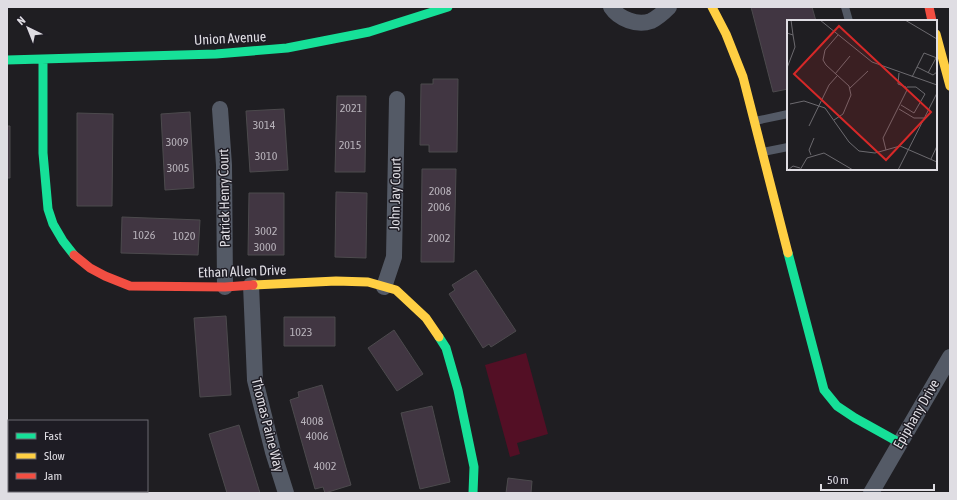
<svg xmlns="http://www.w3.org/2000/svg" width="957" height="500" viewBox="0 0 957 500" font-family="'Asap Condensed',sans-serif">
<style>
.green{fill:#530f25}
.building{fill:#413642;stroke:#4c4a4d}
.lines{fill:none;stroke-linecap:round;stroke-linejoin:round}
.lane{stroke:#545a66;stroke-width:8}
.street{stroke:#545a66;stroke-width:16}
.fast{stroke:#16e098;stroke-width:9}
.slow{stroke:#ffcf43;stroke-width:9}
.jam{stroke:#f24e42;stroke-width:9}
.labels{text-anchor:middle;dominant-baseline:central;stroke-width:3;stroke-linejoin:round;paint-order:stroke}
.number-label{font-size:12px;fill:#b8b3bb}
.street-label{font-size:14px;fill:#dfdde3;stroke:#1e1c24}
.inset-road{fill:none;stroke:#6c6a6f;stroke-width:1}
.view{fill:#d62828;fill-opacity:0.15;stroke:#d62828;stroke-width:2}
.inset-edge{fill:none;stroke:#dfdde3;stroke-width:2}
</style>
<rect width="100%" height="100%" fill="#1f1e22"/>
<path class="green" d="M526,353L548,434L517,443L520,454L510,457L485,365Z"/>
<path class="building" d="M751,7H812L816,21H788V89L773,92Z
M433,79H458L457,152H429V145H420L421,84H433Z
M337,96H366L365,172H335Z
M284,109L288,170L250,172L246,111Z
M190,112L194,188L165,190L161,114Z
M77,113L113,114L112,206H77Z
M7,126H10V178H7Z
M422,169H456L454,262H421Z
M336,192L367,193L366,258L335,257Z
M249,193H284V255H248Z
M122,217L200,220L198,255L121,253Z
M476,270L516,331L491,347L489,344L483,348L449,294L455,290L452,285Z
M226,316L231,395L200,397L194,318Z
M284,317H335V346H284Z
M394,330L423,374L397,391L368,348Z
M322,385L351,485L325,493L323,487L315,489L290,400L299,397L298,392Z
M432,406L450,482L420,489L401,413Z
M239,425L260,493H227L209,434Z
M508,478L532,481L531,493H506Z"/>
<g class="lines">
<path class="lane" d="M845,7L849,21
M755,121L788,114
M763,152L788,147"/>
<path class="street" d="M611,7C619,19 637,26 651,21C657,18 664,12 669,7
M220,109L224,165L225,287
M251,285L255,380L273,452L286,493
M384,287L394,257L397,99
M871,493L950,357"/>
<path class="fast" d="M43,59V153L48,209L53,224L63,241L74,255
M7,60L216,54L287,48L369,32L448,7
M788,253L824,390L837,406L855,418L900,443
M439,337L446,348L458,390L474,467L473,493"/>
<path class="slow" d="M712,7L726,34L743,77L788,253
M936,34L950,86
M253,285L336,281L368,282L396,290L426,318L439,337"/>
<path class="jam" d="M929,7L932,21
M74,255L90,268L105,276L130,286L225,287L253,285"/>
</g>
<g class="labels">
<g class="number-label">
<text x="351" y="108">2021</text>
<text x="264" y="125">3014</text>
<text x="177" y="142">3009</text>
<text x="350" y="145">2015</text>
<text x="266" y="156">3010</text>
<text x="178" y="168">3005</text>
<text x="440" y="191">2008</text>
<text x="439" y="207">2006</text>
<text x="266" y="231">3002</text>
<text x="144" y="235">1026</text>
<text x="184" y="236">1020</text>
<text x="439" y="238">2002</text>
<text x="265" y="247">3000</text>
<text x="301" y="332">1023</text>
<text x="312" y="421">4008</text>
<text x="317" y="436">4006</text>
<text x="325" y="466">4002</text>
</g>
<g class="street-label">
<text transform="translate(230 38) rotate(-3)">Union Avenue</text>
<text transform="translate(395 194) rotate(-89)">John Jay Court</text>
<text transform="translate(224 198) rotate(-91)">Patrick Henry Court</text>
<text transform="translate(242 271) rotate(-2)">Ethan Allen Drive</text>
<text transform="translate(916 414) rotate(-60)">Epiphany Drive</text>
<text transform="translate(268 425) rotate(76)">Thomas Paine Way</text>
</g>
</g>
<g transform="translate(787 20)">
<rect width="150" height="150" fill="#1f1e22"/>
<path class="inset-road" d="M4,0L6,15M33,0L85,42L150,65M118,0L150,19M0,13L6,15L8,27L0,48M130,47L146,55L150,52M141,53L149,38M48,54L63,36M125,57L137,33L150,38M63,68L81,51M3,84L17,81L38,88L62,122L72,131L88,133L113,126L150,142M114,85L127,93L138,74L129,67H120M112,89L127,98H137M47,100L56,94L64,75L62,66L39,45L36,40L38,30L51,15M22,106L42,65L50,56M99,130L96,118L120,70L119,67L111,64L112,53M24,135L22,130L27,118M144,139L150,126M1,150L6,146L13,148M13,150L20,138L37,133L66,150M111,150L150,73"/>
<path class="view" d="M52,6L144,92L99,140L7,54Z"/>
<rect width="150" height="150" class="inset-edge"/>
</g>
<rect width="957" height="500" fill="none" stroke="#dfdde3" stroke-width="16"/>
<rect x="8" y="420" width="140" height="72" fill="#1e1c24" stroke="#6b6970"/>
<rect x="16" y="433" width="20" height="6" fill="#16e098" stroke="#6b6970"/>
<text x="44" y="440" font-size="12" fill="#dfdde3">Fast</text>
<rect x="16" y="453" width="20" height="6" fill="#ffcf43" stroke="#6b6970"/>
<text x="44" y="460" font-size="12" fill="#dfdde3">Slow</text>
<rect x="16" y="473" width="20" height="6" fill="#f24e42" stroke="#6b6970"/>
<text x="44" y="480" font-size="12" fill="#dfdde3">Jam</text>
<g transform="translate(28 28) rotate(317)" stroke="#1e1c24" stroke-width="3" paint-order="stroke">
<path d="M0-3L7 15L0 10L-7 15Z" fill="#dfdde3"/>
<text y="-6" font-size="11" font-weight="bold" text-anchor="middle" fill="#dfdde3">N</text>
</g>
<path d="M821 484v6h113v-6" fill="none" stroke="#dfdde3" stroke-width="2"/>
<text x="827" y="484" font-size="12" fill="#dfdde3" stroke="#1e1c24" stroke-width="3" paint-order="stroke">50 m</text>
</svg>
